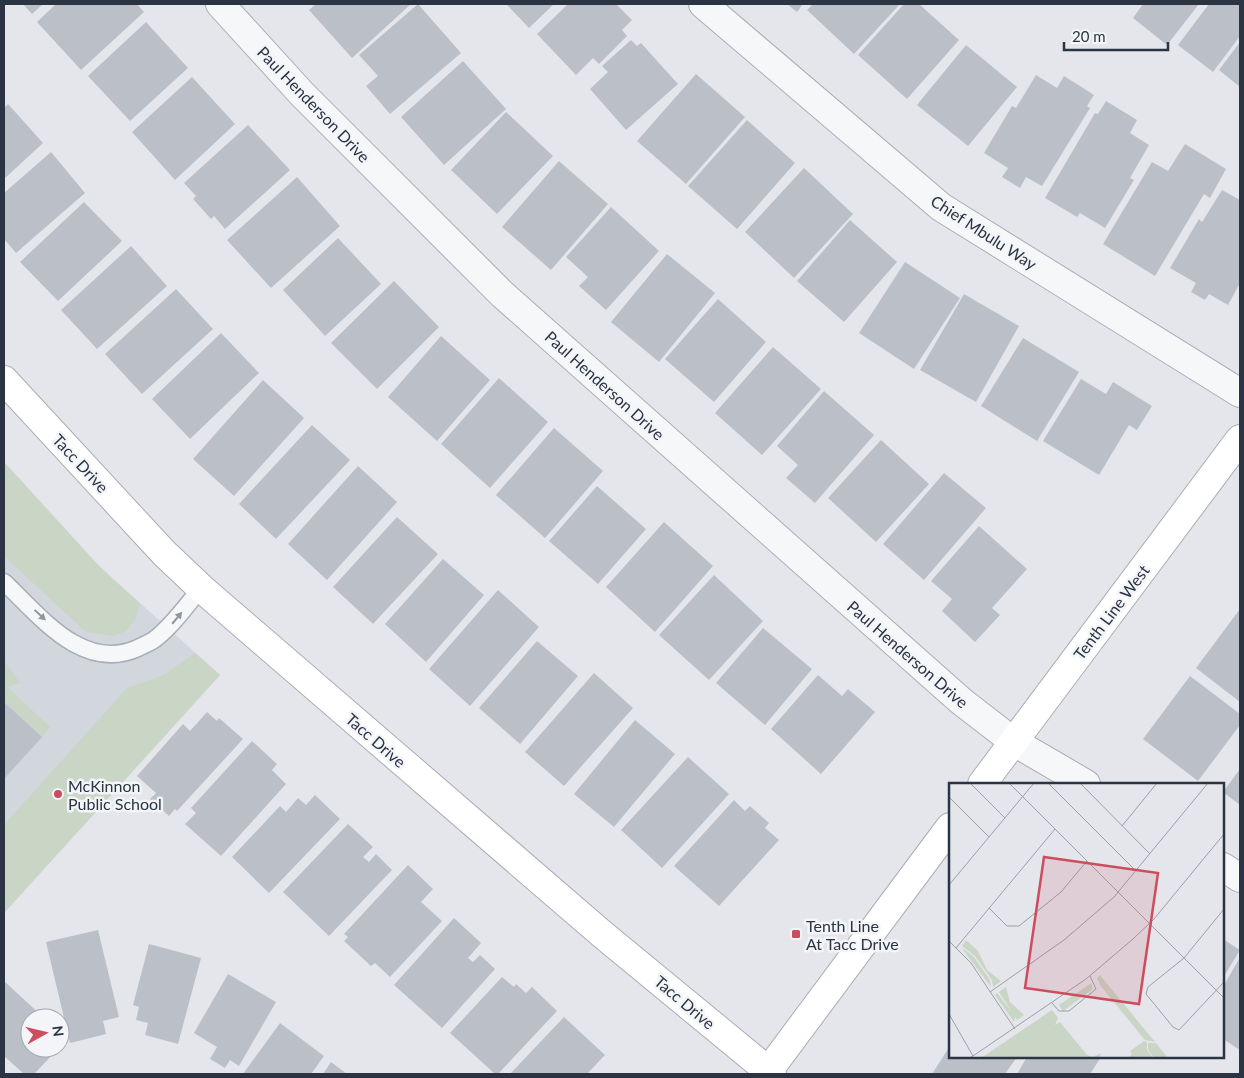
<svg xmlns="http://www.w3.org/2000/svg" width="1244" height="1078" viewBox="0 0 1244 1078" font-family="Lato,sans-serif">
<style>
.built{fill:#d2d6dd}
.green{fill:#c9d5c5}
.building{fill:#bbc0c8}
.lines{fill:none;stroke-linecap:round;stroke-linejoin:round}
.lane-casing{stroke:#a9adb5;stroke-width:19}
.street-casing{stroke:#a9adb5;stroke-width:30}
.secondary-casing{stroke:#a9adb5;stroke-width:30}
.lane{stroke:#f6f7f9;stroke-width:16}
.street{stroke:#f6f7f9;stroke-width:28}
.secondary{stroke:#fff;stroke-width:28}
.oneway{fill:#90969e}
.poi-dot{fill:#cc4d5e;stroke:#f3f5f8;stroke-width:2}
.labels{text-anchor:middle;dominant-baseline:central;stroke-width:5;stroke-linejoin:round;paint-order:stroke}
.street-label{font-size:16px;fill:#2b3443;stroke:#f3f5f8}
.poi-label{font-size:16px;fill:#2b3443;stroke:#f3f5f8;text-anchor:start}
.inset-road{fill:none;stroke:#9a9fa8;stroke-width:1}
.view{fill:#cc4d5e;fill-opacity:0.15;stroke:#cc4d5e;stroke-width:2.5}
.inset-edge{fill:none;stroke:#2b3443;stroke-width:2.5}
</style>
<rect width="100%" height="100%" fill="#e4e6eb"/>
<path class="built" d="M4,462L99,566L220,675L4,913Z"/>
<path class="green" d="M4,462L99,566L140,604L135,620L126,631L114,636L86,632L4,556Z
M195,653L220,675L4,913V825L127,688L162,676Z
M4,661L20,683L7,687L50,727L42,737L4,702Z"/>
<path class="building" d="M23,4H43L32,14Z
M56,4H137L144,12L81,70L37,22Z
M316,4H411L352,58L309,10Z
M418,4L461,53L390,114L366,86L378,76L359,55Z
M506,4H554L529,28Z
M568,4H616L632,20L622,30L627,36L599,64L593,58L576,75L537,34Z
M787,4H803L797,12Z
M813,4H900L854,54L807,10Z
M904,4H919L959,40L907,99L858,55Z
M1143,4H1199L1167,45L1133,18Z
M1209,4H1240V36L1213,72L1178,45Z
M146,22L188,68L130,121L88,76Z
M631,40L637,46L641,43L678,84L626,130L590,89L608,72L602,66Z
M1240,42V87L1219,70Z
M966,45L1017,87L968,146L917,105Z
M463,61L506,109L444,165L401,117Z
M696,74L745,117L686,184L637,141Z
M1036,75L1057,88L1064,76L1094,95L1087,106L1090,108L1042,186L1026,177L1020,188L1002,177L1008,168L984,153L1012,106L1016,108Z
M192,77L235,124L175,180L132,132Z
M1106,101L1137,120L1130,133L1149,145L1130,178L1134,180L1105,228L1080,213L1077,217L1045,198L1095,113L1098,114Z
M8,104L43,143L4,179V108Z
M506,112L553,156L497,214L451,170Z
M747,120L795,163L737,229L688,186Z
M248,125L290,170L225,229L214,216L211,219L193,199L196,196L184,183Z
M1185,144L1226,169L1210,198L1204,194L1155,276L1103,244L1152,162L1168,171Z
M51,152L85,193L16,253L4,239V193Z
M559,161L608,204L551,270L502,227Z
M804,168L853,214L794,278L745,232Z
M297,177L340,226L271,288L227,240Z
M1222,190L1240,200V283L1228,305L1209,294L1205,300L1191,292L1196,283L1170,268L1199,219L1202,222Z
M84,202L122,241L58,301L20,262Z
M611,207L659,251L606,310L579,286L588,277L566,257Z
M850,220L897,262L844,322L797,281Z
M338,238L381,284L325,336L283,290Z
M131,246L167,286L97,349L61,310Z
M667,254L715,293L659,362L611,322Z
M905,262L960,298L914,369L859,333Z
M394,281L439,327L377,389L331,343Z
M176,289L213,329L142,394L105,354Z
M964,294L1019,326L976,402L920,370Z
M718,299L766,342L714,402L665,359Z
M221,333L259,373L190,439L152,399Z
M441,336L490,380L437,441L388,397Z
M1023,338L1079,372L1037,441L981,406Z
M773,347L821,389L762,455L715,413Z
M499,378L548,422L490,488L441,444Z
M1081,379L1106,394L1113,382L1152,406L1137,430L1129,425L1099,475L1043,441Z
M263,380L304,418L234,496L193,459Z
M824,391L874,435L815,503L786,478L798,465L777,446Z
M312,425L350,460L276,539L239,504Z
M554,428L603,471L545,538L496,495Z
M881,440L929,484L876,542L828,498Z
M358,466L397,502L327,580L288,544Z
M944,473L986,508L924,580L883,544Z
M597,486L646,529L598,584L549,541Z
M397,517L438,554L373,624L333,587Z
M664,522L713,566L655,632L606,587Z
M979,526L1027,569L992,608L1000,615L975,642L942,611L952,599L931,581Z
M443,559L484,595L426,662L385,624Z
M714,575L763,621L709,680L659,635Z
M498,590L539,627L470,706L429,669Z
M1240,609V702L1196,668Z
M763,628L812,669L765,725L716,683Z
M537,641L578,676L520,744L479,708Z
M594,673L633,708L564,786L525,752Z
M818,675L842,696L848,689L875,712L821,774L771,729Z
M1190,676L1240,714V725L1198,781L1143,739Z
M4,702L42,737L4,779Z
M207,712L217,721L219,718L243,739L177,811L175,809L169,816L150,799L156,793L137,776L183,724L190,731Z
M635,720L675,754L614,827L574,794Z
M252,741L277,764L272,770L286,784L221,856L185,824L196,813L191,808Z
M688,757L729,794L662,868L621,830Z
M1240,769V805L1223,792Z
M315,795L340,819L269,893L232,857L280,806L286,812L298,798L306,805Z
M734,800L745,811L750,806L769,823L765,828L779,840L719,906L674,866Z
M348,824L373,847L363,857L369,862L376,854L392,870L329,936L283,892Z
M408,865L433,889L421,902L442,921L390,977L375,963L371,966L344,941L348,937L344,934Z
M454,918L481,943L468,958L473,962L480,955L495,969L442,1028L394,985Z
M98,930L119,1017L103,1021L106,1034L70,1043L46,942Z
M1223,939L1240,950L1223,978Z
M149,944L201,958L178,1044L145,1035L148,1023L136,1020L139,1007L133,1005Z
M1239,959L1240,960V1050L1223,1039V987Z
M228,974L276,1002L239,1066L230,1060L225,1068L210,1059L217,1047L194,1033Z
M502,977L514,987L516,984L526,993L532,987L557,1011L498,1074H495L450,1033Z
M4,981L44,1018H30V1048L57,1050L34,1074H24L4,1056Z
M564,1017L605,1055L587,1074H510Z
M280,1023L324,1056L311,1074H243Z
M950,1046V1057H1017L1005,1074H932Z
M1027,1057H1101L1090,1074H1017Z
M331,1062L347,1074H323Z"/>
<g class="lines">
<g class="lane-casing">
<path id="lane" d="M4,582C40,616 83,673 138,648C143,645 150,643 155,639C173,625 186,606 201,588"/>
</g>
<g class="street-casing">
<path id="street" d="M220,4L302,94L502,294L961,701L1014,742L1086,784
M703,4L941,207L1240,393
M1223,867L1240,878"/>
</g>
<g class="secondary-casing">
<path id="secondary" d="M4,380L164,553L201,588L602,934L772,1074
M982,784L1240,439
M766,1074L950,827"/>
</g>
<use href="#lane" class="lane"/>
<use href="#street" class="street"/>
<use href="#secondary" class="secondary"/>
</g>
<defs><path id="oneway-solid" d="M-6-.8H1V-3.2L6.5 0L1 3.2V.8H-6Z" transform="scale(1.25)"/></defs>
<g class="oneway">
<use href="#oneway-solid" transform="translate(40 615) rotate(43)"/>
<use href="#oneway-solid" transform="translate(177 618) rotate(-50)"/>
</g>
<g class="poi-dot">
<circle cx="58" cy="794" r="5"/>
<rect x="791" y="929" width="10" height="10" rx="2.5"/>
</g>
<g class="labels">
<g class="street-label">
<text transform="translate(314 104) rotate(46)">Paul Henderson Drive</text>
<text transform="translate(984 232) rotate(33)">Chief Mbulu Way</text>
<text transform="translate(605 385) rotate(42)">Paul Henderson Drive</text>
<text transform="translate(81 463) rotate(47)">Tacc Drive</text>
<text transform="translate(1111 612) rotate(-53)">Tenth Line West</text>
<text transform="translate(908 654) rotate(41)">Paul Henderson Drive</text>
<text transform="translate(376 740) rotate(41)">Tacc Drive</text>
<text transform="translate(685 1002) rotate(40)">Tacc Drive</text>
</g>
<g class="poi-label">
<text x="68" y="785">McKinnon<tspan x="68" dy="18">Public School</tspan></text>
<text x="806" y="925">Tenth Line<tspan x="806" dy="18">At Tacc Drive</tspan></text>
</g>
</g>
<g transform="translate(949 783)">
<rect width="275" height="275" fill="#e4e6eb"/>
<path d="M17,157L29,168L38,187L52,198L44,204L43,197L26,173L13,163ZM12,164L25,174L41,197L42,204ZM151,192L206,259L196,257L151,202L148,195ZM142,200L144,206L114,228L110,222ZM57,204L61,219L75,232L68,237L50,209ZM48,210L66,233L65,239L46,212ZM103,227L109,235L106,242L111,239L138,272L144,274L152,270L150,275H32ZM195,258L198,259V267L204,275H179L183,271L181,268ZM199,260H207L219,275H205L199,267Z" fill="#c9d5c5"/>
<path class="inset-road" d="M21,0L56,35M60,0L275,215M99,0L187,88M131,0L201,71M0,14L40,54M173,43L208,0M0,102L85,0M40,125L58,143H70L112,109L138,78M275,126L235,175L199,204L197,211L224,244L230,247L275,199M0,158L22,180L66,246M7,165L106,46M41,209L115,157L165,114L259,0M103,220L110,228H120L147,206L141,193M0,231L24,273M21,275L137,196L184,156L205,136L275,51"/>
<path class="view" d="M95,74L209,90L190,221L76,205Z"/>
<rect width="275" height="275" class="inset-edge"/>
</g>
<rect width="1244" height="1078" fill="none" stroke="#2b3443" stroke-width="10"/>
<g transform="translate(45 1033) rotate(82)"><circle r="24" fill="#f3f5f8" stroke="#a3a8b0"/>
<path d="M0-4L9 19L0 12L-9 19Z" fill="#cc4d5e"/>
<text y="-8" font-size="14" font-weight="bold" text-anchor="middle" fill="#2b3443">N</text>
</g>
<path d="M1064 42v8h104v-8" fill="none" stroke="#2b3443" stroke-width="2.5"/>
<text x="1072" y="42" font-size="15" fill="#2b3443" stroke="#f3f5f8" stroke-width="4" paint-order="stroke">20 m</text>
</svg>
